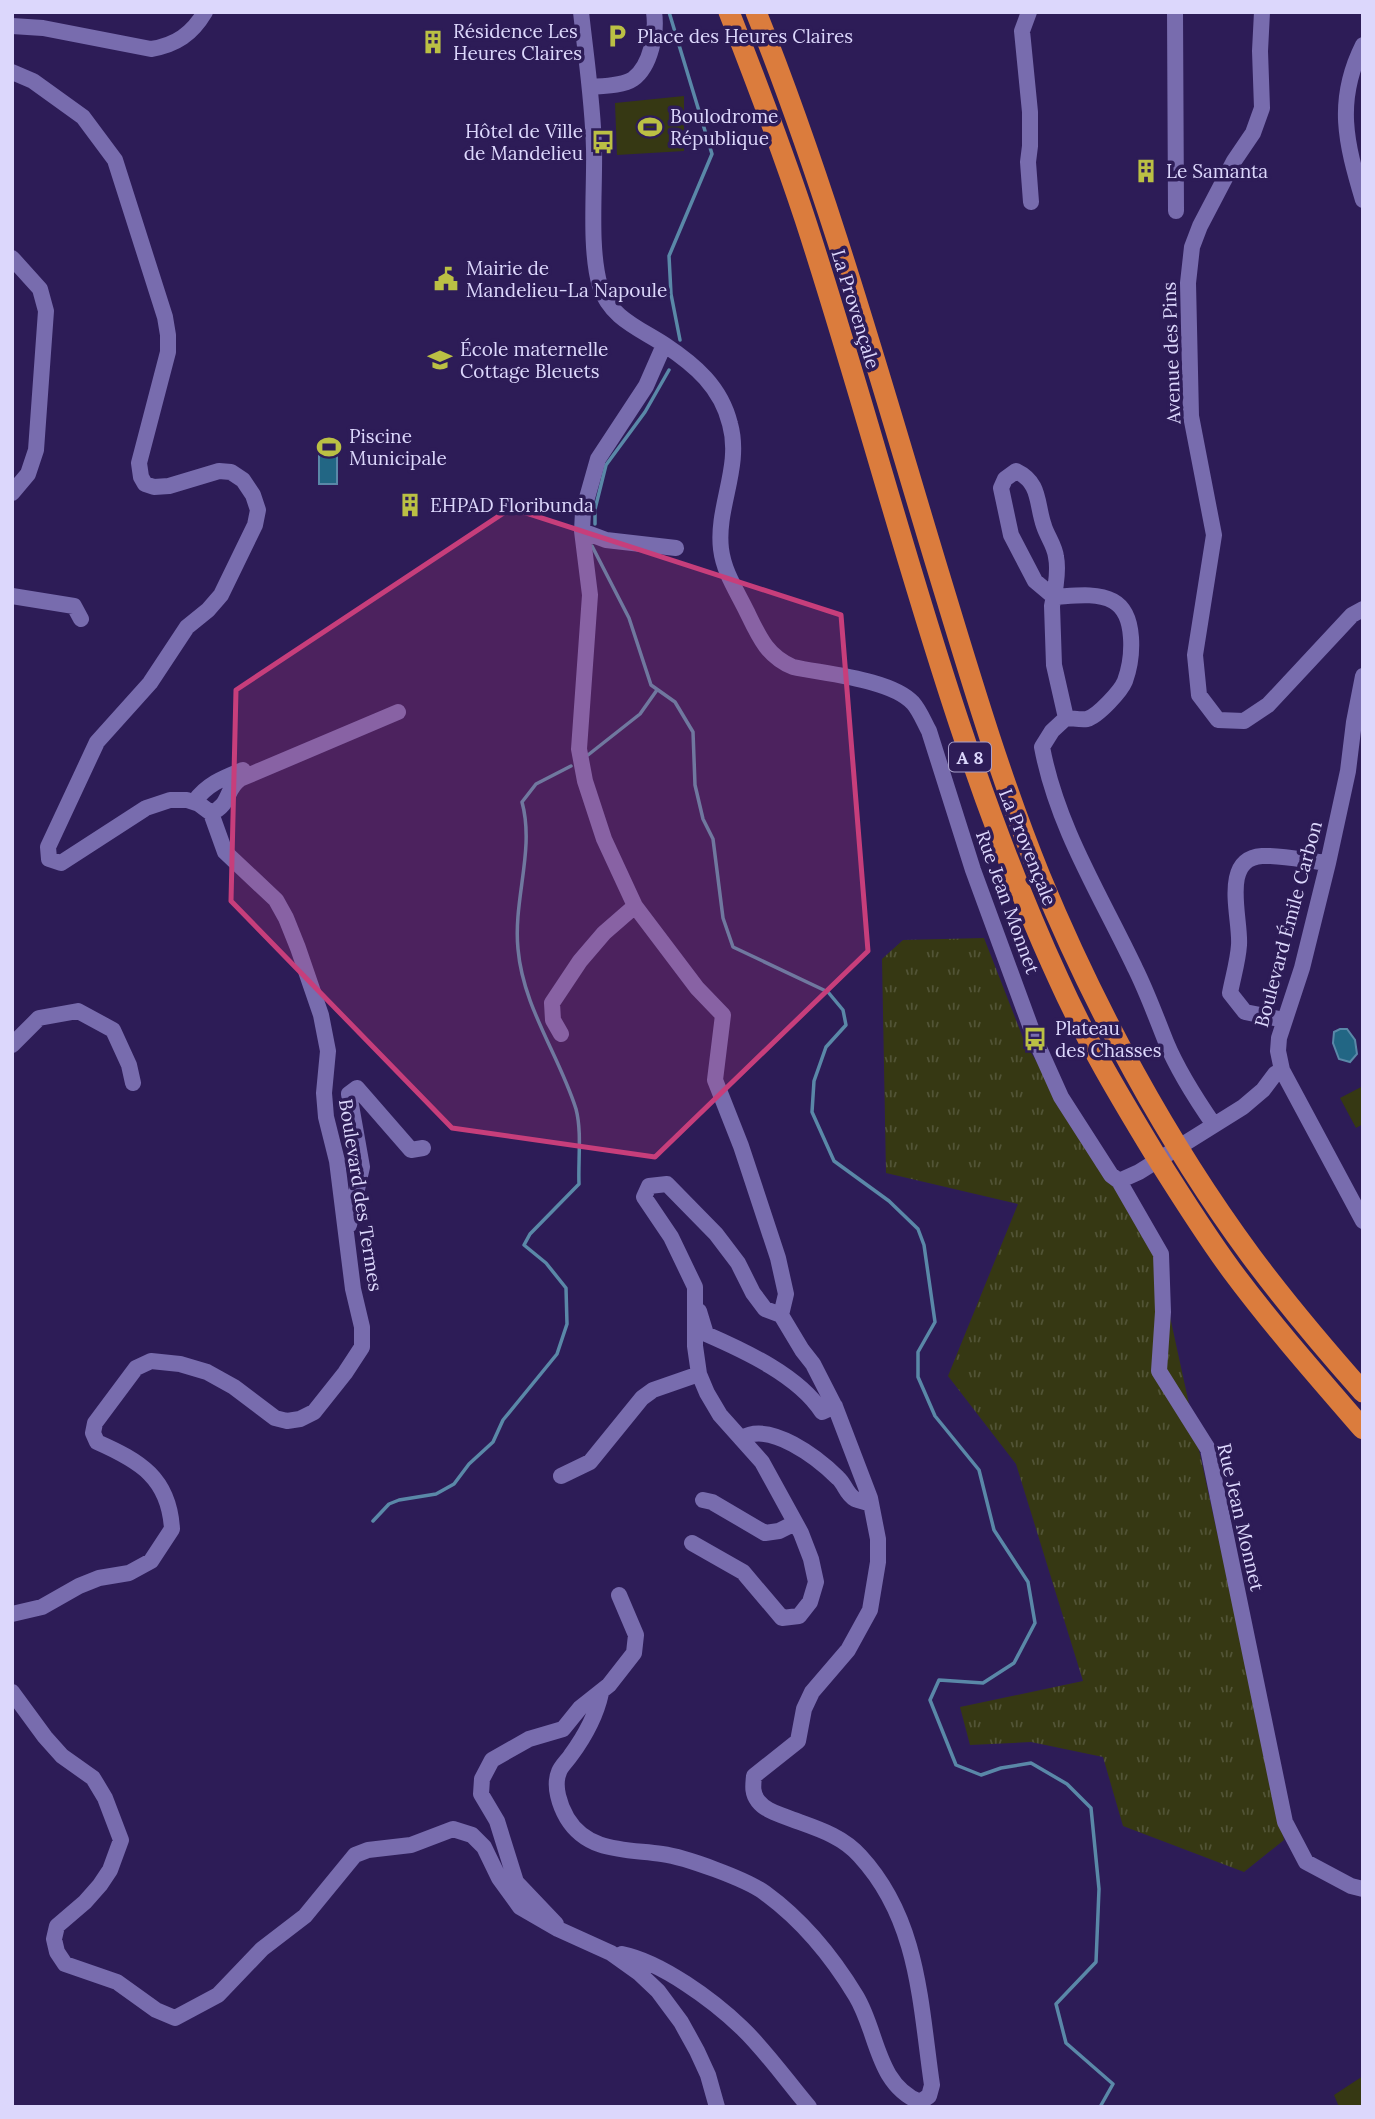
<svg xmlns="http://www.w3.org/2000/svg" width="1375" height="2119" viewBox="0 0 1375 2119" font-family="Lora,serif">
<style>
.green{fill:#363813}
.park{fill:url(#park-tufts)}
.water{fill:#226684;stroke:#5a88a8;stroke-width:2}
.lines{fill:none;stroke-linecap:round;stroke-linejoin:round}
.stream{stroke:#5a88a8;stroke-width:3.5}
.minor{stroke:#786cae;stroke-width:16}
.highway{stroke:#db7c3d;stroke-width:21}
.marked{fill:#c73e7b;fill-opacity:0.2;stroke:#c73e7b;stroke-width:5;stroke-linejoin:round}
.labels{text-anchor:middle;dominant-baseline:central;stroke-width:7;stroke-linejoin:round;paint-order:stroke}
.shield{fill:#2d1c57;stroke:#a89fca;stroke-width:2}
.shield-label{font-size:18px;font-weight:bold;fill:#dcd7fc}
.poi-label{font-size:19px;fill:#dcd7fc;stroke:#2d1c57;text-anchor:start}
.street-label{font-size:19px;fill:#dcd7fc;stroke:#2d1c57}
</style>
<defs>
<pattern id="park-tufts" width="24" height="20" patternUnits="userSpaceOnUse" patternTransform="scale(1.75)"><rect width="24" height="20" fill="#363813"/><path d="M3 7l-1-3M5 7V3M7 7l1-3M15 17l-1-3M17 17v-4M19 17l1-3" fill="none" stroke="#525436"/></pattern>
</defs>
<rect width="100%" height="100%" fill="#2d1c57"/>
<path class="green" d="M684,96V151L617,155L615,103Z
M1363,1086V1124L1356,1128L1340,1098Z
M1363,2076V2107H1339L1334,2095Z"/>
<path class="park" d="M984,938L1025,1043L1157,1257L1284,1840L1244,1872L1123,1826L1103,1757L1031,1742L970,1745L960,1707L1083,1681L1016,1464L948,1376L1018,1204L886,1173L882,959L903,940Z"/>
<path class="water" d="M319,451L337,452V484H319Z
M1340,1029H1347L1355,1040L1357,1054L1350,1062L1339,1059L1333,1043L1334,1032Z"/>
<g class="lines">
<path class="stream" d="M669,12L712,154L669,256L671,294L680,340
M595,524V509L606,465L645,412L669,370
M592,546L629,618L651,685L675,702L693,732L695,785L703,819L713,839L723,918L733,947L828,992L843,1010L846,1025L826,1047L814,1081L812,1112L834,1161L889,1201L918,1229L924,1245L935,1322L918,1352V1377L935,1416L979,1470L994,1530L1028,1582L1035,1623L1014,1663L983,1683L939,1680L930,1700L956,1765L981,1775L1001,1768L1031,1763L1067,1784L1091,1808L1099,1889L1096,1962L1056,2004L1066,2043L1113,2084L1100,2107
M588,755L640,714L657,690
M373,1521L389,1504L399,1500L436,1494L454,1484L469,1464L493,1442L503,1420L557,1354L567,1324L566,1288L546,1263L524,1245L530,1234L579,1184C578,1160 582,1132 576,1109C559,1055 523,1007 518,949C513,900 535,850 522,802L536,784L571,766"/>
<path class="minor" d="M581,12C586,58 593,103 594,149C595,190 589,248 600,286C610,318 639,328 665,345C695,365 721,387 730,424C742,467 716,507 721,549C724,573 737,591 747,612C759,637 767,656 793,667C825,674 891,679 913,703C920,711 924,722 929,731L973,870L1035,1039L1061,1097L1111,1175L1119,1181L1161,1254L1163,1312L1159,1371L1208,1449L1285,1822L1306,1862L1351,1886L1363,1889
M1029,12L1022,31L1030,112V146L1028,162L1031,202
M1175,12L1176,211
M1262,12L1260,51L1262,108L1253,133L1234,161L1200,226L1192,247L1188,283L1191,416L1214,535L1195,655L1199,695L1218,720L1244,721L1268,705L1352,615L1363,609
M12,26L43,28L151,49C176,45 192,34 205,12
M1363,45C1335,101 1346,143 1363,200
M12,72L33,81L83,117L115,160L165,317L168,335V352L139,463L141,477L145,484L154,487L169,486L219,471L231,472L243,480L253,495L258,510L255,525L221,595L208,610L187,627L150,683L97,742L48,847L49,859L61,863L146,808L170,800H187L199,804L211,813L225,852L276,900L286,918L298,948L321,1015L328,1051L324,1093L326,1117L337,1161L353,1289L362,1327V1347L345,1373L314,1412L300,1419L287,1421L275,1418L234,1387L207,1372L180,1364L151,1361L136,1368L95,1423L93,1433L97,1442C140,1461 169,1478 172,1529L151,1561L129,1573L99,1578L79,1586L42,1607L12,1614
M590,87C603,86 623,86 633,79C651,66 657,32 654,12
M12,258L40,289L46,311L36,450L28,474L12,493
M664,345L646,386L598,459L583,512L582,531L590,595L579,749L585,781L604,839L635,906L697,988L723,1015L715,1080L741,1146L778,1258L786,1294L781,1315
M582,531L606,540L676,548
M12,596L74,606L81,619
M1363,676L1354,722L1348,771L1328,863L1302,968L1279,1038L1278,1051L1282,1070L1363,1221
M1066,718L1054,665L1052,606C1055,592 1059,571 1056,557C1055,546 1047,536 1044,526C1036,503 1041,483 1016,471L1005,479L1001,488L1011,535L1035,581L1054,597C1073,596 1096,592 1113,601C1137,614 1133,659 1125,681C1121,691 1098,716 1087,719C1081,720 1072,718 1066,718L1052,731L1042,747C1057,827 1101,896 1135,968C1147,992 1156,1017 1166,1042C1178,1071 1196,1099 1214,1125
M194,802C207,784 223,778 243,770
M211,813C231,805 225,789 240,779L398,712
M1284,1020L1245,1012L1230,993C1233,977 1238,961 1239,945C1241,918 1220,859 1262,856C1283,855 1307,861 1328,863
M561,1034L553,1020L552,1003L580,961L604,933L635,906
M12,1045L39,1018L78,1011L113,1030L129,1065L133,1083
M1119,1181L1139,1172L1243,1107L1263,1090L1275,1074L1282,1070
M349,1225L362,1167L349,1094L357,1088L411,1150L423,1148
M699,1311L706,1334C745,1351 799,1376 822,1412L835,1406
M742,1438C770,1421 818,1458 838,1478C845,1484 846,1494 855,1499C860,1501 866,1502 871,1504
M561,1476L590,1462L642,1398L653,1390L699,1374
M703,1500L712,1502L765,1533L779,1531L795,1523
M692,1543L743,1572L782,1618L799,1616L810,1602L816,1582L811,1559L801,1533L762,1462L720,1415L707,1393L699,1374L695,1346V1287L671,1237L644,1197L649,1186L667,1184L716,1234L738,1263L753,1293L765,1309L781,1315
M12,1692L45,1737L62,1756L93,1778L105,1798L121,1840L110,1870L100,1885L85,1902L57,1926L54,1939L57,1952L65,1964L117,1982L156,2010L175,2018L218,1995L262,1949L305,1916L355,1855L368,1850L411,1845L453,1829L472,1835L484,1847L499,1878L520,1907L558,1929L611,1953L639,1973L658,1991L681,2022L697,2051L708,2075L717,2107
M601,1693C596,1716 585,1736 571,1755C568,1760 561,1766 559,1772C553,1786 560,1806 567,1818C588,1853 627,1849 662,1854C685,1857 746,1879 765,1893C802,1920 833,1958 856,1996C878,2032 876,2084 920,2102L929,2096L932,2085C920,2003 919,1920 860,1856C841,1834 812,1827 786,1817C776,1813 765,1810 758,1801C752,1793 753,1786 754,1776L798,1741L804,1709L812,1692L848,1650L870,1610L878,1562V1539L870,1498L836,1409L813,1364L802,1350L781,1315
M556,1924L516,1882L497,1821L481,1794L482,1779L492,1760L529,1739L563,1729L580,1708L609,1685L634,1653L636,1635L619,1595
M622,1954C661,1962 713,2000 742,2028C766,2051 787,2081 809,2107"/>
<path class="highway" d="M729,12C756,81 782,149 805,219C888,473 947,737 1059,980C1086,1040 1120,1097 1154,1153C1179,1193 1204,1233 1232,1271C1273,1326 1318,1377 1363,1429
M756,12C828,192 880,379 936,564C968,669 999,775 1040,876C1094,1007 1167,1142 1251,1256C1286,1303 1324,1348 1363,1392"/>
</g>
<path class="marked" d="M511,508L841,615L868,951L655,1157L452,1128L231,901L236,690Z"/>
<defs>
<g id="parking-bare" transform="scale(1.89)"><path d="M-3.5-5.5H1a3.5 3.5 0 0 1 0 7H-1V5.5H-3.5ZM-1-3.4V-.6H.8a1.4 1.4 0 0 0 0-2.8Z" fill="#bbc044" stroke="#2d1c57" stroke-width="2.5" paint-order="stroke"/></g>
<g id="building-bare" transform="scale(1.89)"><path d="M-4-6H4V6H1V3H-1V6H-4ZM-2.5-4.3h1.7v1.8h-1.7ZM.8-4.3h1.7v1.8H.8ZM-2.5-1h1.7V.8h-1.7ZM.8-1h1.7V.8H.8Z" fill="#bbc044" stroke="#2d1c57" stroke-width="2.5" paint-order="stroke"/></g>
<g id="stadium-bare" transform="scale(1.89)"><path d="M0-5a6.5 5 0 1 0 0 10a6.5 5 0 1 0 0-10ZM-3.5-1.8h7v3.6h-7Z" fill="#bbc044" stroke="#2d1c57" stroke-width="2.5" paint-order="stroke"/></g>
<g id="bus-bare" transform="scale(1.89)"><path d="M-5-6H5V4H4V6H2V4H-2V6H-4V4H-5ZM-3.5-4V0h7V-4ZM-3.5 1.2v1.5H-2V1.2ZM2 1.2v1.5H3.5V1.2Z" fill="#bbc044" stroke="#2d1c57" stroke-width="2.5" paint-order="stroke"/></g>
<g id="civic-bare" transform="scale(1.89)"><path d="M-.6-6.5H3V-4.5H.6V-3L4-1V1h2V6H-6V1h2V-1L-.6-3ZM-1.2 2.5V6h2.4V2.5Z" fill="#bbc044" stroke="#2d1c57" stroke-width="2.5" paint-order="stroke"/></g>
<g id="school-bare" transform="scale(1.89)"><path d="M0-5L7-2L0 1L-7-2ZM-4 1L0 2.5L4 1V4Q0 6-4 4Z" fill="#bbc044" stroke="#2d1c57" stroke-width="2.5" paint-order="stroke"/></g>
</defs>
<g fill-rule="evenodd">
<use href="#parking-bare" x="617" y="36"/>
<use href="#building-bare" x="433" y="42"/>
<use href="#stadium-bare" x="650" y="127"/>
<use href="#bus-bare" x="603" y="142"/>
<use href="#building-bare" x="1146" y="171"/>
<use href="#civic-bare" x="446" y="279"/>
<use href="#school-bare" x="440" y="360"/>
<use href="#stadium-bare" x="329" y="447"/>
<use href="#building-bare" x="410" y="505"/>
<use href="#bus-bare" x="1035" y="1039"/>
</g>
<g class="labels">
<rect class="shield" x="949" y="742.5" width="42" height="29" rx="5"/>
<g class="shield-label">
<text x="970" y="757">A 8</text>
</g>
<g class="poi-label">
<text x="453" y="31">Résidence Les<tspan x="453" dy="22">Heures Claires</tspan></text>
<text x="637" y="36">Place des Heures Claires</text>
<text x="670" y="116">Boulodrome<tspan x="670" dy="22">République</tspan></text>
<text x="583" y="131" text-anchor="end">Hôtel de Ville<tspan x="583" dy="22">de Mandelieu</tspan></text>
<text x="1166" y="171">Le Samanta</text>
<text x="466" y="268">Mairie de<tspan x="466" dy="22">Mandelieu-La Napoule</tspan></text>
<text x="460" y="349">École maternelle<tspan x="460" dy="22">Cottage Bleuets</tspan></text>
<text x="349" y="436">Piscine<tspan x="349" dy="22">Municipale</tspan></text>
<text x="430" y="505">EHPAD Floribunda</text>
<text x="1055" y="1028">Plateau<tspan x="1055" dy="22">des Chasses</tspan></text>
</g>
<g class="street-label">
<text transform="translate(856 309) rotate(73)">La Provençale</text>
<text transform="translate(1171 353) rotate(-92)">Avenue des Pins</text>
<text transform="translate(1028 847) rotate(68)">La Provençale</text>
<text transform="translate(1008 902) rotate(70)">Rue Jean Monnet</text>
<text transform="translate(1288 924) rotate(-75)">Boulevard Émile Carbon</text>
<text transform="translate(361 1195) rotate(81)">Boulevard des Termes</text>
<text transform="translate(1241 1517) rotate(77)">Rue Jean Monnet</text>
</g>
</g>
<rect width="1375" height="2119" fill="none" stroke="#dcd7fc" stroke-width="28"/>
</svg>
